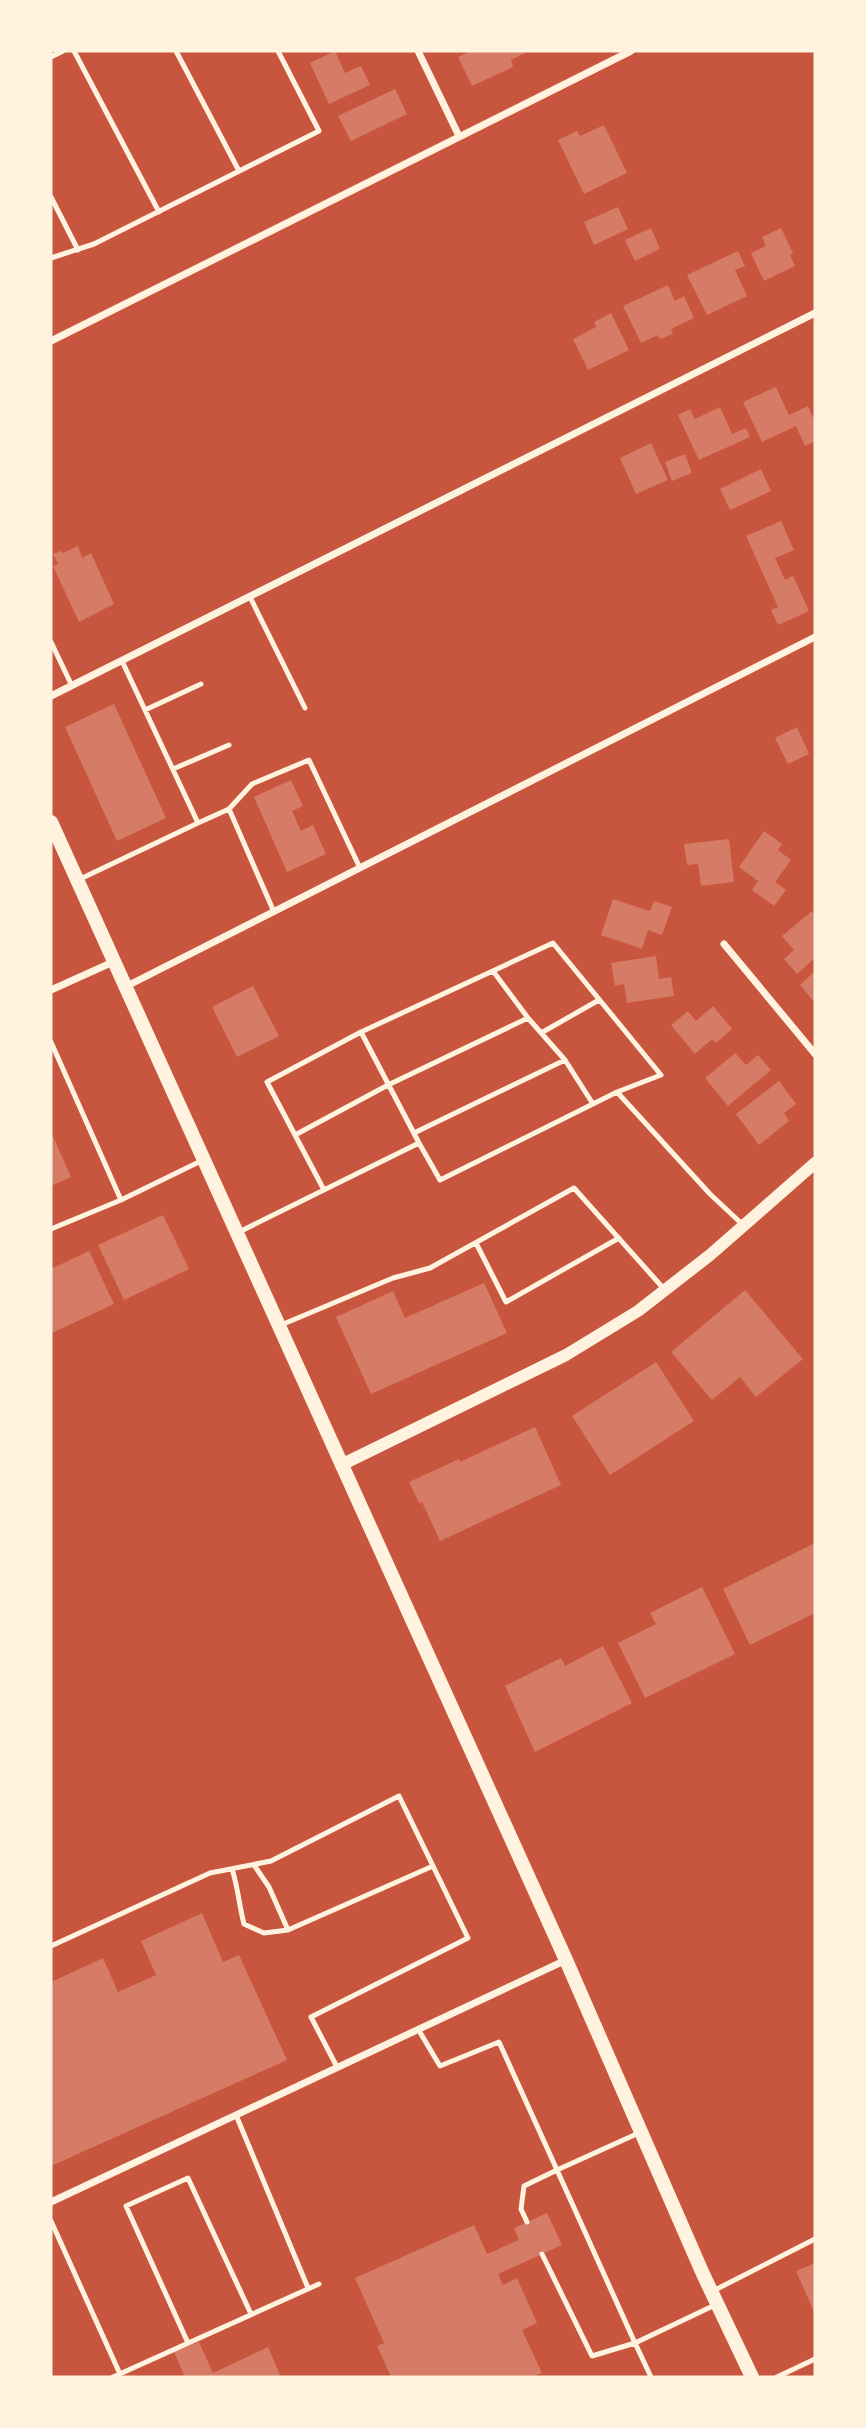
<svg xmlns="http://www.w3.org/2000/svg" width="866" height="2428" viewBox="0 0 866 2428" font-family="'Exo 2',sans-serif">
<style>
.building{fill:#d67c66}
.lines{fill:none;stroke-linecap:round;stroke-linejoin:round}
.service{stroke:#fff3e0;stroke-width:5}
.minor{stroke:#fff3e0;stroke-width:7}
.tertiary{stroke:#fff3e0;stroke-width:12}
.secondary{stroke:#fff3e0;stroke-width:14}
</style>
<rect width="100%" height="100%" fill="#c8553d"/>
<path class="building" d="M335,51L345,73L361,66L370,85L329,104L310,63Z
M471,51H524L525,53L511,60L513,67L472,86L458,57Z
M395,89L407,114L351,141L338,116Z
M604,125L627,173L584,194L558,140L577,131L580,136Z
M618,207L628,229L594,245L584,222Z
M651,228L660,249L635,261L625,240Z
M781,228L793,253L790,255L795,266L764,281L751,253L766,246L762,237Z
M738,251L745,266L735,270L747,296L707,315L687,275Z
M668,285L675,301L684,296L694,318L671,329L673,334L660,339L658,335L641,343L623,306Z
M611,313L629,350L588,370L573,339L596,327L594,322Z
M776,387L789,415L808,406L815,422V441L805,446L796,426L762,442L743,402Z
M720,407L732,434L746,428L750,437L699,460L678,415L690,409L695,419Z
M651,443L668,480L636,494L620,458Z
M685,454L692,473L672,481L665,462Z
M761,469L771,491L730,510L720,489Z
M781,521L794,550L775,558L785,580L793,576L809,611L778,625L771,610L778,607L746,536Z
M78,546L82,558L91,553L114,604L79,622L53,566L58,564L53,554L61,551L63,553Z
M114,704L166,818L117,841L65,727Z
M797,727L809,754L788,764L775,738Z
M291,780L303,806L292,811L301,831L313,825L326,854L287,872L254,797Z
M764,831L782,844L778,850L791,860L775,882L786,890L774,906L752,890L758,881L739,867Z
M729,839L734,882L701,886L698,864L687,865L684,844Z
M613,899L650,911L654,901L672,907L662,935L648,930L642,949L601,935Z
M812,911L815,916V958L797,974L784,959L794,950L782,936Z
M656,956L659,979L671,977L674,996L627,1003L624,984L615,986L611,963Z
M815,971V1003L800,985Z
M253,986L279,1036L237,1057L212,1007Z
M713,1006L732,1029L716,1043L712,1039L695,1054L671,1025L688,1011L696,1021Z
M735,1053L746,1065L758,1055L771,1070L728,1106L705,1078Z
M779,1081L796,1104L784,1113L789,1121L759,1145L736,1114Z
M51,1132L71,1177L51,1186Z
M163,1215L189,1269L124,1300L98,1245Z
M89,1251L114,1304L52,1333L51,1269Z
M484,1283L507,1333L371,1394L336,1317L393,1291L405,1318Z
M745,1290L803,1359L756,1397L740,1377L712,1400L671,1352Z
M656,1362L694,1421L610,1475L572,1416Z
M535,1427L561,1485L440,1541L422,1502L419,1503L409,1482L459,1459L460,1462Z
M815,1543V1613L750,1645L723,1589Z
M702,1587L735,1654L645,1698L618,1643L656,1624L650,1613Z
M603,1646L632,1703L535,1752L505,1686L561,1658L565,1666Z
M202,1913L223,1962L239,1955L287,2060L51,2166V1982L103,1958L118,1992L156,1975L141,1941Z
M547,2213L562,2245L498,2274L503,2285L517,2278L537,2323L522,2330L542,2373L532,2377H391L377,2346L384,2343L355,2278L474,2225L487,2254L519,2240L514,2228Z
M815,2263V2314L796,2271Z
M199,2342L213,2373L268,2347L281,2377H185L174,2352Z"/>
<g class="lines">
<path class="service" d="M74,51L159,212
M176,51L239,171
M51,57L63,51
M51,197L78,250
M51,258L94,244L319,131L278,51
M250,597L305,708
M51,642L72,686
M122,661L198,823L229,809L274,912
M145,710L201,684
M173,769L229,745
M229,809L252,784L309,760L360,868
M78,880L198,823
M493,971L528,1018
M541,1033L599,1000
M51,1042L121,1200L51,1229
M414,1133L565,1060L593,1104
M295,1135L388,1085L528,1018L565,1060
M419,1143L361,1032L553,943L661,1075L617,1092
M324,1190L267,1082L361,1032
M121,1200L203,1160
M239,1232L419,1143L440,1180L617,1092L710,1194L742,1224
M476,1243L506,1302L619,1238
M281,1325L393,1278L430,1268L574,1188L664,1289
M254,1865L269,1887L288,1930L433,1866
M232,1869C238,1887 239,1905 244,1924L264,1933L288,1930
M51,1946L210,1873L271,1861L399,1796L468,1938L311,2017L337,2067
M418,2029L440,2066L499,2042L557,2170L524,2186L521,2209L527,2222
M236,2115L308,2288
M51,2221L120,2374
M542,2254L592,2356L635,2343L557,2170L641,2132
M711,2292L815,2239
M188,2343L126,2206L188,2178L251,2314
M113,2377L319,2284
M651,2377L635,2343L715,2305
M777,2377L815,2359"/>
<path class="minor" d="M418,51L459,136
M51,341L631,51
M51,696L815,313
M724,944L815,1054
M125,987L815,637
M51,990L113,962
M51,2202L566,1960"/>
<path class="tertiary" d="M341,1465L566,1355L638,1311L710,1255L815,1163"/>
<path class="secondary" d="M51,822L566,1960L703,2274L752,2377"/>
</g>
<rect width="866" height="2428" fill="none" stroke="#fff3e0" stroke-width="105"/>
</svg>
